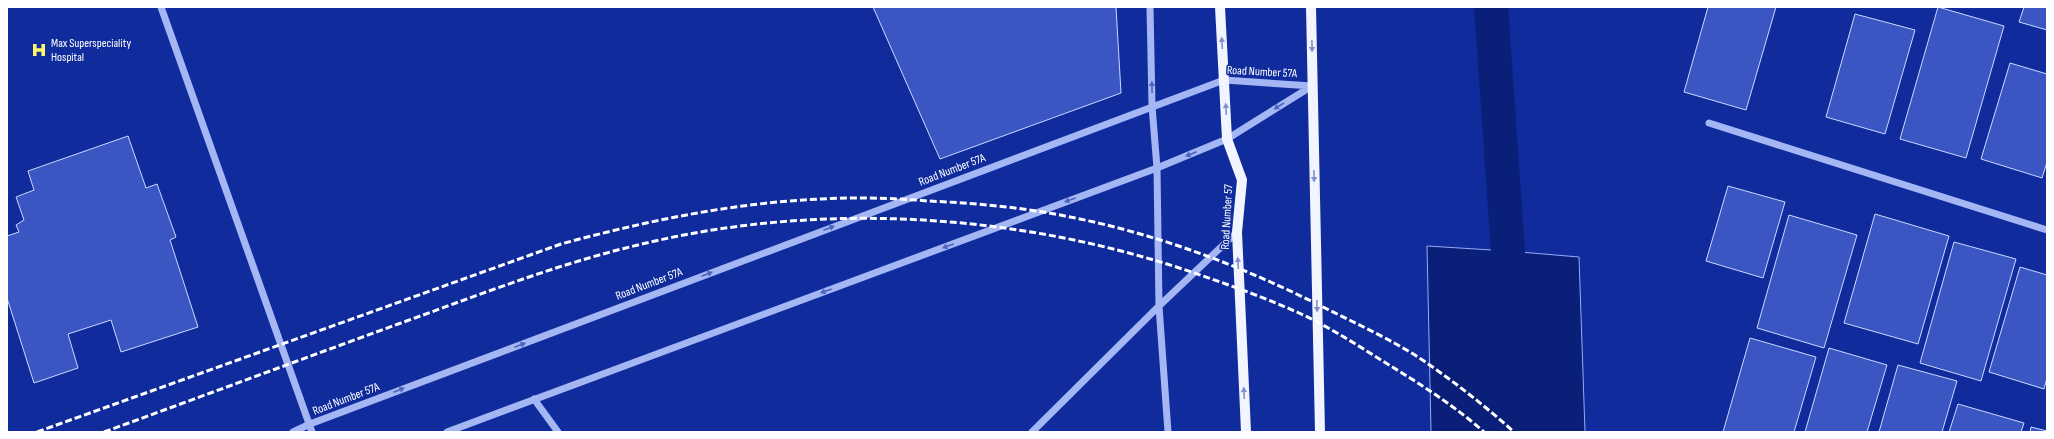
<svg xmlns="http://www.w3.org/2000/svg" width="2054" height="439" viewBox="0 0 2054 439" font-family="'Sofia Sans Condensed',sans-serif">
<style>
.water{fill:#0a1f78;stroke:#96acf8}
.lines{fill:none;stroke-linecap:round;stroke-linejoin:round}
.canal{stroke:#0a1f78;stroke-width:34}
.building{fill:#3956c3;stroke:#cdd8fe}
.minor{stroke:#a5b6f5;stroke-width:7}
.major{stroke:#f2f4ff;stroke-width:10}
.rail{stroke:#fff;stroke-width:3;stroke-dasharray:7 3;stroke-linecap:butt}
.oneway{fill:#8190ce}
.oneway2{fill:#4c63c0}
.labels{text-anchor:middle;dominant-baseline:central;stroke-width:3;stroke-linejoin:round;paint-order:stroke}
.poi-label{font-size:12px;fill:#fff;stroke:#102c9c;text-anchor:start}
.street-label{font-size:12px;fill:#fff;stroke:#102c9c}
</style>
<rect width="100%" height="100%" fill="#102c9c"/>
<path class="water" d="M1427,246L1508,251L1579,257L1585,432H1431Z"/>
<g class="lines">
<path class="canal" d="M1491,7L1508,251L1509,298"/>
</g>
<path class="building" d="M873,7H1116L1121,93L940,159Z
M1708,7H1776L1746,110L1684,92Z
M1938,7L2004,26L1966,158L1900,139Z
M2024,7H2047V30L2019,22Z
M1855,14L1915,30L1885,134L1826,117Z
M2010,63L2047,74V162L2042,178L1981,159Z
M128,136L146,188L157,184L176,237L170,240L198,327L121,352L111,320L68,334L78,368L34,383L7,298V236L19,232L16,225L24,220L16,197L34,190L28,171Z
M1728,186L1785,202L1763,278L1706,261Z
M1875,214L1949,236L1918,344L1844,323Z
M1789,215L1857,235L1824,348L1757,328Z
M1954,242L2016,259L1981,381L1920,363Z
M2020,267L2047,275V378L2044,389L1989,372Z
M1750,338L1816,357L1794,432H1723Z
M1829,348L1887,365L1867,432H1805Z
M1898,365L1957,381L1942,432H1879Z
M1958,404L2024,423L2021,432H1949Z
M2031,427L2047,431V432H2030Z"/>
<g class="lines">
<path class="minor" d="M161,7L312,432
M1150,7L1152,106L1157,168L1159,306L1168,432
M1709,123L2047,230
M534,399L558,432
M293,432L310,424L1224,80L1312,86
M447,432L1157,168L1227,139L1312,86
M1032,432L1159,306L1237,232"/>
<path class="major" d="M1220,7L1227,139L1242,180L1237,232L1246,432
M1311,7L1320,432"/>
<path class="rail" d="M37,432L561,244C646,221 732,203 821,199C857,197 893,198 928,201C973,203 1020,207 1065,216C1155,233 1242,266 1323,307C1355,323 1388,338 1418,357C1452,380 1484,405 1514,432
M104,432C203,396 302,359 401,323C479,295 557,264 638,245C821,200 1025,213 1203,276C1235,287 1268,299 1299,313C1332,328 1363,349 1394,368C1425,387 1457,408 1484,432"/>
</g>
<defs><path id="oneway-solid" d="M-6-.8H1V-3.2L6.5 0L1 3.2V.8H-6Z"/></defs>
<g class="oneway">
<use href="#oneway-solid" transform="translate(1222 43) rotate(-93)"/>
<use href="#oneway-solid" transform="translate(1312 46) rotate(89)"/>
<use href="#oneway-solid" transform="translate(1226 109) rotate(-93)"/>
<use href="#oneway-solid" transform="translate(1314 176) rotate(89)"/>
<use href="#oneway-solid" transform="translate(1238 263) rotate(-93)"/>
<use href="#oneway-solid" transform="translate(1317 306) rotate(89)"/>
<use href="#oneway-solid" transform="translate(1244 393) rotate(-93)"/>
</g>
<g class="oneway2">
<use href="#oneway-solid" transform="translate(1152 87) rotate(-91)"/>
<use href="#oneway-solid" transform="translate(1279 106) rotate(148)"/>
<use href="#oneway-solid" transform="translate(1191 154) rotate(157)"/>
<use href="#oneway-solid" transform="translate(1070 200) rotate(160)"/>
<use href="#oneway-solid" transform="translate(829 228) rotate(-21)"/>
<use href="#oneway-solid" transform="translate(948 246) rotate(160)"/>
<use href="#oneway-solid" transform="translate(707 274) rotate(-21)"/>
<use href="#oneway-solid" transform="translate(826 291) rotate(160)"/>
<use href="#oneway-solid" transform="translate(520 345) rotate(-21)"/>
<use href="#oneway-solid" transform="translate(399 390) rotate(-21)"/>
</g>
<defs>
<g id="hospital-bare" transform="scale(1.2)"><path d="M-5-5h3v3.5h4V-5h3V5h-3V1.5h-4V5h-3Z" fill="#fff768" stroke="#102c9c" stroke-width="2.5" paint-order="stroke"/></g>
</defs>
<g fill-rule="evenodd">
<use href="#hospital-bare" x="39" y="50"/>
</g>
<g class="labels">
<g class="poi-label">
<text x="51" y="43">Max Superspeciality<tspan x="51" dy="14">Hospital</tspan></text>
</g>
<g class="street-label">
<text transform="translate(1262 72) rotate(3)">Road Number 57A</text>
<text transform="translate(952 170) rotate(-21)">Road Number 57A</text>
<text transform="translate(1227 217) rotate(-87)">Road Number 57</text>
<text transform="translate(649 284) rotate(-21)">Road Number 57A</text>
<text transform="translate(346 399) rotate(-21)">Road Number 57A</text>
</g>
</g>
<rect width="2054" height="439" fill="none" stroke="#ffffff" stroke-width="16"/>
</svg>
